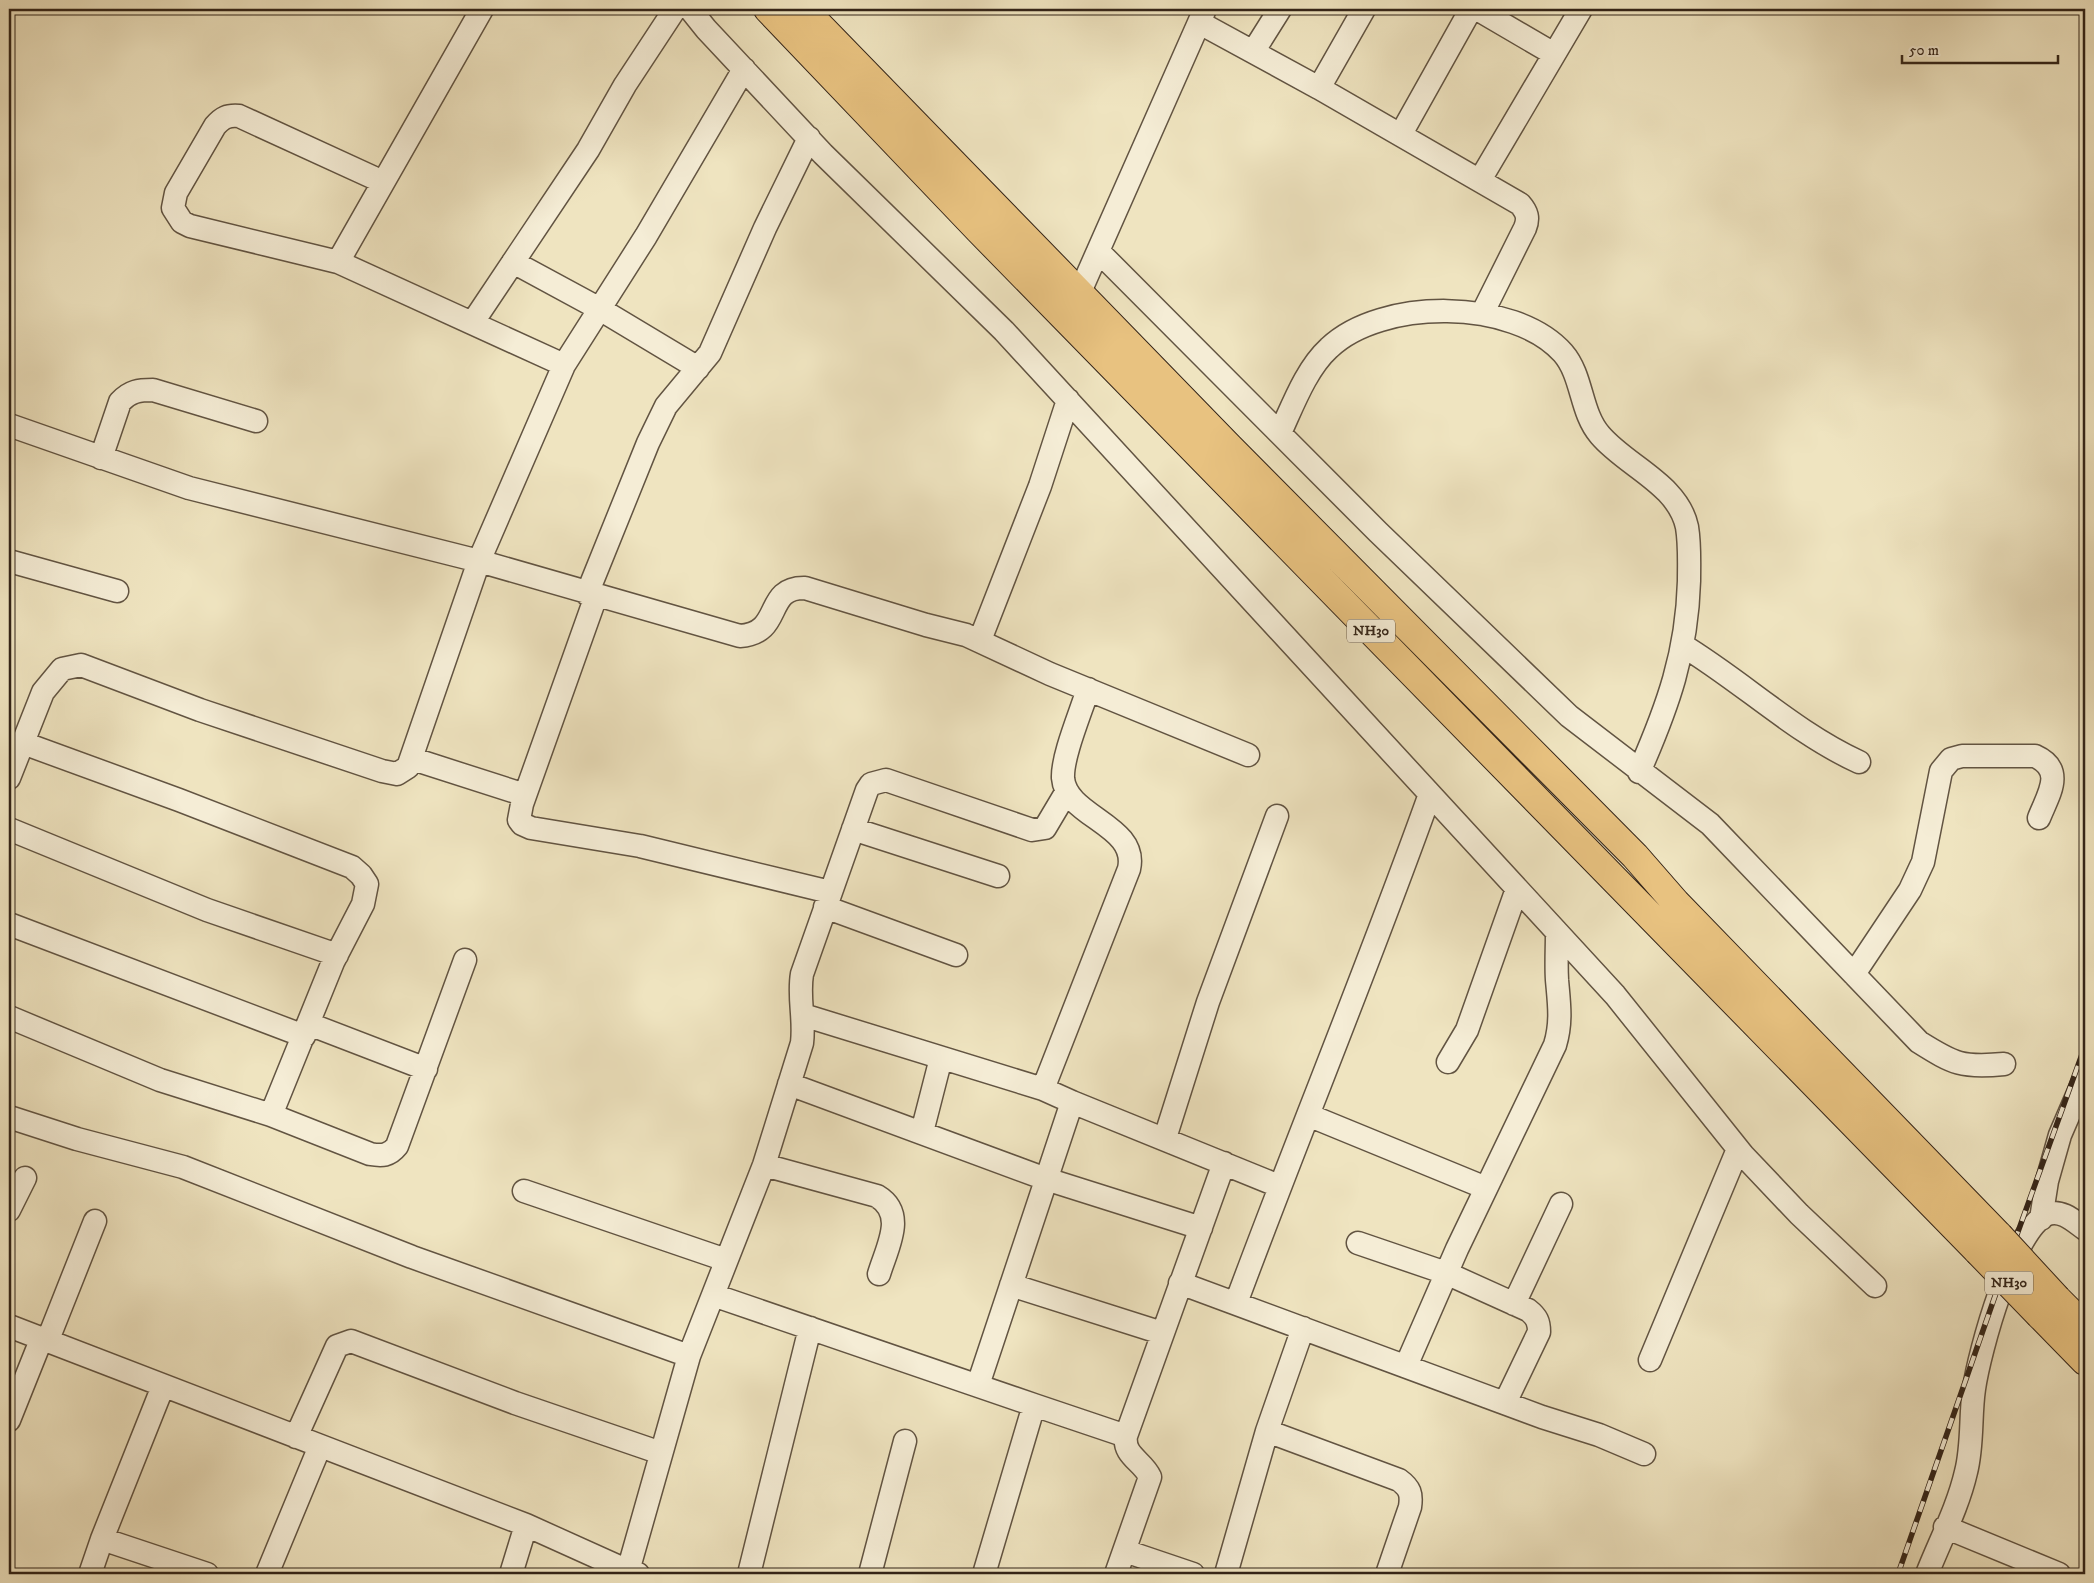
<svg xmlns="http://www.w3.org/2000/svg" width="2094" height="1583" viewBox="0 0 2094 1583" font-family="'IM FELL DW Pica',serif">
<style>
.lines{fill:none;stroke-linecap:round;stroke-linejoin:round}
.minor-casing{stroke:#625442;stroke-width:25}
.highway-casing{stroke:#332418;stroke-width:30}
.minor{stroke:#f5edd6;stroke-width:22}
.highway{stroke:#e8c280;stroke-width:28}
.rail-casing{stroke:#332418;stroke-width:5.5}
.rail{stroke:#f5edd6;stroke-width:4;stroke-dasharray:11;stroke-linecap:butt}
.highway-bridge-casing{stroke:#332418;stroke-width:30;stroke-linecap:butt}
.highway-bridge{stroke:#e8c280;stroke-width:28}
.labels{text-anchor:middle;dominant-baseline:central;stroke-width:5;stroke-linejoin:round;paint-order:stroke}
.shield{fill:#f5edd6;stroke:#6d6051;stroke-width:1}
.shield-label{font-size:14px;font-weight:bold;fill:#332418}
</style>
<rect width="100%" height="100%" fill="#efe4c0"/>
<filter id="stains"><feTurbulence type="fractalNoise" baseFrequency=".004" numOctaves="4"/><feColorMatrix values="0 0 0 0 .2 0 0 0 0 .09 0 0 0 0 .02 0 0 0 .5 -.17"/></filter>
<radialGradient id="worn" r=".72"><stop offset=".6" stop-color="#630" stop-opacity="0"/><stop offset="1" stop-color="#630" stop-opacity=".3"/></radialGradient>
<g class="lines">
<g class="minor-casing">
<path id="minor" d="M690,9L706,29L823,154L1004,331L1615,995L1743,1155L1799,1214L1875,1286
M1477,9L1554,54
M1200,23L1319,88L1520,204C1527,212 1529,218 1525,228L1482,314
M1253,52L1280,9
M1319,88L1364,9
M1401,134L1471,9
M1480,180L1581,9
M383,182L239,116C227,115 222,118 215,126L176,193L173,208L182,222L190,226L338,262L564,365
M1098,251L1378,532L1569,716L1710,824L1919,1042C1954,1064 1962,1068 2004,1064
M338,262L482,9
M513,262L598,308L698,368
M1079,294L1205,9
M473,322L588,150L625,85L675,9
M9,425L189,488L479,561L740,636C784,633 763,587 805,588L926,625L966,635L1050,674L1248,755
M1280,433C1293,405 1306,369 1329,348C1381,298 1514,298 1563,353C1583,376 1580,412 1600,435C1626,466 1678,484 1687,527C1690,545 1689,563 1689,581C1687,653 1668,706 1639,772
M101,458L120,402C130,391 139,390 153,390L256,421
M9,561L117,591
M587,594L648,443L666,406L710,353L765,228L809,138
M596,596L522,804L519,820L522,824L531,828L640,846L830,892
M980,640L1040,486L1068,400
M1682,645C1743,682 1794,732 1859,762
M23,743L179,800L352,867L361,875L367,884L363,904L333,962L271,1115
M413,759L525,795
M9,778L43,692L62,669L81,665L200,710L382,771L397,774L408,767L479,561L564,365L646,236L744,69
M9,829L207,910L337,955
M853,829L998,876
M825,907L956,955
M9,924L304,1036
M1854,974L1910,890L1923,862L1941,771L1951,759L1962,756H2035C2066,770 2048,795 2039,818
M803,1015L1043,1089
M9,1017L160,1080L271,1115L370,1154C382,1156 389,1156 397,1146L465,960
M309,1024L426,1069
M1448,1062L1467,1030L1517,889
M789,1084L1046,1179L1201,1228
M1072,1102L1279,1186
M1308,1115L1486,1188
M9,1117L77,1139L183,1167L412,1257L689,1356
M922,1132L941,1058
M1165,1138L1208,1002L1277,816
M764,1165L877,1196C907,1214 887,1247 879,1274
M524,1191L726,1260
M9,1210L25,1178
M2041,1219L2047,1181L2060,1135L2085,1077
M1358,1243L1446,1273L1528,1310C1537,1317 1539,1322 1539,1332L1505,1403
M1180,1283L1542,1417L1599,1435L1644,1454
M1011,1285L1162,1333
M713,1295L764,1165L802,1043C805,1019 798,997 802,974L867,790L871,784L886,780L1032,830L1045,828L1067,791
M1236,1303C1299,1133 1369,965 1430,794
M1514,1304L1561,1204
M9,1326L526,1525
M47,1342L95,1221
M1650,1360L1738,1149
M1406,1366L1457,1249L1555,1045C1562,1022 1559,1003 1557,980C1556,964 1557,949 1557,933
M978,1385L1072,1102L1043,1089L1129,869C1139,825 1066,817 1063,778C1062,756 1081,712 1088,689
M1034,1405L1126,1436
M9,1420L41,1340
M1267,1431L1399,1480C1410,1488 1412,1494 1410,1507L1387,1574
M296,1437L337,1346L351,1341L515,1403L661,1453
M1945,1527L2059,1574
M102,1539L207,1574
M1125,1551L1193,1574
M90,1574L102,1539L163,1386
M267,1574L320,1446
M511,1574L526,1525L628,1571
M638,1574L628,1571L689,1356L713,1295L1034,1405L984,1574
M749,1574L810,1328
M870,1574L905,1441
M1116,1574L1150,1477C1143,1461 1123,1456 1126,1436L1224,1163
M1226,1574L1267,1431L1303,1328
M1927,1574C1940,1541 1958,1507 1966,1472C1973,1445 1970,1416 1974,1389C1979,1353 2013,1227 2048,1214C2062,1209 2075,1222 2085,1229"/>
</g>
<g class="highway-casing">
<path id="highway" d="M768,9L979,230L1978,1251
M803,9L1229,447L1635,856L1676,903L1999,1236
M2057,1299L2085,1327
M2040,1315L2085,1361"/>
</g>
<use href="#minor" class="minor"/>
<use href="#highway" class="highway"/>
<g class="rail-casing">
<path id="rail" d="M1898,1574L2002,1276L2085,1046"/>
</g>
<use href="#rail" class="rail"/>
<g class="highway-bridge-casing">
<path id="highway-bridge" d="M1999,1236L2057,1299
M1978,1251L2040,1315"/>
</g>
<use href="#highway-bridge" class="highway-bridge"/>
</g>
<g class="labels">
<g class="shield">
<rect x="1347" y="619.5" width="48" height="23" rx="4"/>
<rect x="1985" y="1271.5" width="48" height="23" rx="4"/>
</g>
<g class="shield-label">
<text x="1371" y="631">NH30</text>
<text x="2009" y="1283">NH30</text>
</g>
</g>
<rect width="2094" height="1583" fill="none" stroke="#efe4c0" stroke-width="30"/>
<rect x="10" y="10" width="2074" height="1563" fill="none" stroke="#332418" stroke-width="2.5"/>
<rect x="15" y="15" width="2064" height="1553" fill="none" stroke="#332418"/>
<path d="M1902 55v8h156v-8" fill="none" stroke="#332418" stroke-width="2.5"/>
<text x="1909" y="55" font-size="15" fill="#332418" stroke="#f5edd6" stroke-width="4" paint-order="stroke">50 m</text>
<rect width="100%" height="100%" filter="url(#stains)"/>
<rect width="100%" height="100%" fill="url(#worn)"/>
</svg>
